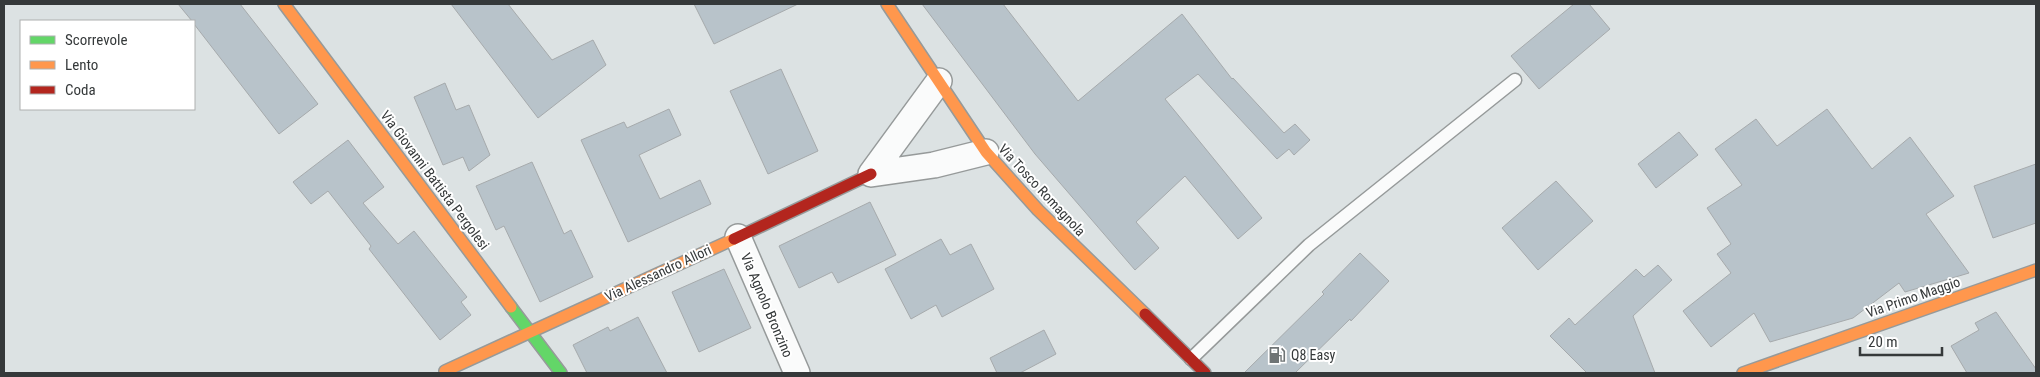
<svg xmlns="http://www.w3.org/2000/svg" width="2040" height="377" viewBox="0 0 2040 377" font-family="'Roboto Condensed',sans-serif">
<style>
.building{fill:#b8c3ca;stroke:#a6aaac}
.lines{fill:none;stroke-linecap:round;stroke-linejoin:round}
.lane-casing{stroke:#969a9a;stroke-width:15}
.street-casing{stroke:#969a9a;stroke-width:28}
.fast-casing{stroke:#969a9a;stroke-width:14}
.slow-casing{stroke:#969a9a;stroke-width:14}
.jam-casing{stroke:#969a9a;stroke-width:14}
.lane{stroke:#fafbfb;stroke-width:12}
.street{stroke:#fafbfb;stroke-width:25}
.fast{stroke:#63d668;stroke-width:11}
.slow{stroke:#ff974d;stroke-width:11}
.jam{stroke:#b3261e;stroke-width:11}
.labels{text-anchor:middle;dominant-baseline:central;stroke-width:4;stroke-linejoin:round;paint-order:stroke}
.street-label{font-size:14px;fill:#35393a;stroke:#fff}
.poi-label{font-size:14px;fill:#35393a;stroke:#fff;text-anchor:start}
</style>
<rect width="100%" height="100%" fill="#dce2e3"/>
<path class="building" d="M178,4H240L318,104L279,134L194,24V21H192Z
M451,4H508L552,60L593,40L606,65L538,118Z
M694,4H798L714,44Z
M922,4H1003L1078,101L1182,14L1232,79L1233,78L1284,133L1295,124L1310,140L1294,155L1289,149L1277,159L1198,74L1165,99L1262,218L1238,239L1185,176L1136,222L1159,248L1135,270L1035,154Z
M1574,4H1589L1610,29L1539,89L1511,56Z
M781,69L818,151L768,174L730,91Z
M445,83L456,110L469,105L490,155L469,171L463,157L443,165L414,97Z
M669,109L681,135L639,155L660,199L700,180L711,204L628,242L581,140L624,122L627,128Z
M1827,109L1872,169L1910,137L1954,196L1926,214L1969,273L1905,292L1899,283L1853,318L1770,342L1754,313L1711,347L1683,311L1731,273L1717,254L1731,244L1707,208L1742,185L1715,149L1756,119L1777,146Z
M1679,132L1698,155L1656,188L1638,164Z
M348,140L384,187L363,203L398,244L414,231L467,297L461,302L471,315L440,340L369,249L371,246L328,191L311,204L293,182Z
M532,162L564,234L571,230L593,277L540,302L504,226L496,230L476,186Z
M2036,164V223L1993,238L1974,186Z
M1556,181L1593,221L1538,270L1502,228Z
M870,202L896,255L838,283L832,272L799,288L779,246Z
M941,239L950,255L971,244L994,289L942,317L936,305L911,319L885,269Z
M1360,253L1389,281L1351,321L1350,319L1295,373H1244L1324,294L1322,292Z
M1658,265L1672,280L1633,316L1655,373H1587L1550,336L1569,318L1575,325L1636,269L1644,277Z
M724,269L751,328L699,352L672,292Z
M1996,312L2036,369V373H1967L1951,346L1979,330L1975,323Z
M638,317L667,373H587L573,345L608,327L610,331Z
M1044,330L1056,354L1020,373H997L990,358Z"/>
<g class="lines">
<g class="lane-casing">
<path id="lane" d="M1191,359L1309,245L1515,80"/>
</g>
<g class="street-casing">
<path id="street" d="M939,81L871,174L934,165L986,152
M738,237L797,373"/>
</g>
<g class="fast-casing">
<path id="fast" d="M511,307L561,373"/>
</g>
<g class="slow-casing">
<path id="slow" d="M284,4L511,307
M887,4L986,152L1038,210L1145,314
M445,371L734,239
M1743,373L2036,270"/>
</g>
<g class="jam-casing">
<path id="jam" d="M734,239L871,174
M1145,314L1205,373"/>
</g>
<use href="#lane" class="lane"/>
<use href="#street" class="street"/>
<use href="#fast" class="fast"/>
<use href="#slow" class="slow"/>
<use href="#jam" class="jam"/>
</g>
<defs>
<g id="fuel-bare" transform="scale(1.35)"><path d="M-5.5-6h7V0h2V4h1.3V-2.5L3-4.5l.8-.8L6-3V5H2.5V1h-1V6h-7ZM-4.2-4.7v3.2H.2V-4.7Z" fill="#6f7475" stroke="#fff" stroke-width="2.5" paint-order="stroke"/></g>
</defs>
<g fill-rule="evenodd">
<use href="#fuel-bare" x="1277" y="355"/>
</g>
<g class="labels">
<g class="street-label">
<text transform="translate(435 180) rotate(53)">Via Giovanni Battista Pergolesi</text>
<text transform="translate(1042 190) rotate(47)">Via Tosco Romagnola</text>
<text transform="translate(658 273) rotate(-25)">Via Alessandro Allori</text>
<text transform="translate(1913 297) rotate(-19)">Via Primo Maggio</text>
<text transform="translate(767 305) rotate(67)">Via Agnolo Bronzino</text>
</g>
<g class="poi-label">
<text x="1291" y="355">Q8 Easy</text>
</g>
</g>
<rect width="2040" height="377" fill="none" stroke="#35393a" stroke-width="10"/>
<rect x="20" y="20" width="175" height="90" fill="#ffffff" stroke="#aeb0b0"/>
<rect x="30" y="36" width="25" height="8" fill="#63d668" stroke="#aeb0b0"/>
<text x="65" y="45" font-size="15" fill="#35393a">Scorrevole</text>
<rect x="30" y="61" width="25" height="8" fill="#ff974d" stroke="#aeb0b0"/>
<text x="65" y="70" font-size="15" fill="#35393a">Lento</text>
<rect x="30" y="86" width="25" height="8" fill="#b3261e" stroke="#aeb0b0"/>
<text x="65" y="95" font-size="15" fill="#35393a">Coda</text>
<path d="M1860 347v8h82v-8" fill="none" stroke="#35393a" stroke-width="2.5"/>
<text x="1868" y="347" font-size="15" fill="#35393a" stroke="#ffffff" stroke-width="4" paint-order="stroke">20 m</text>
</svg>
